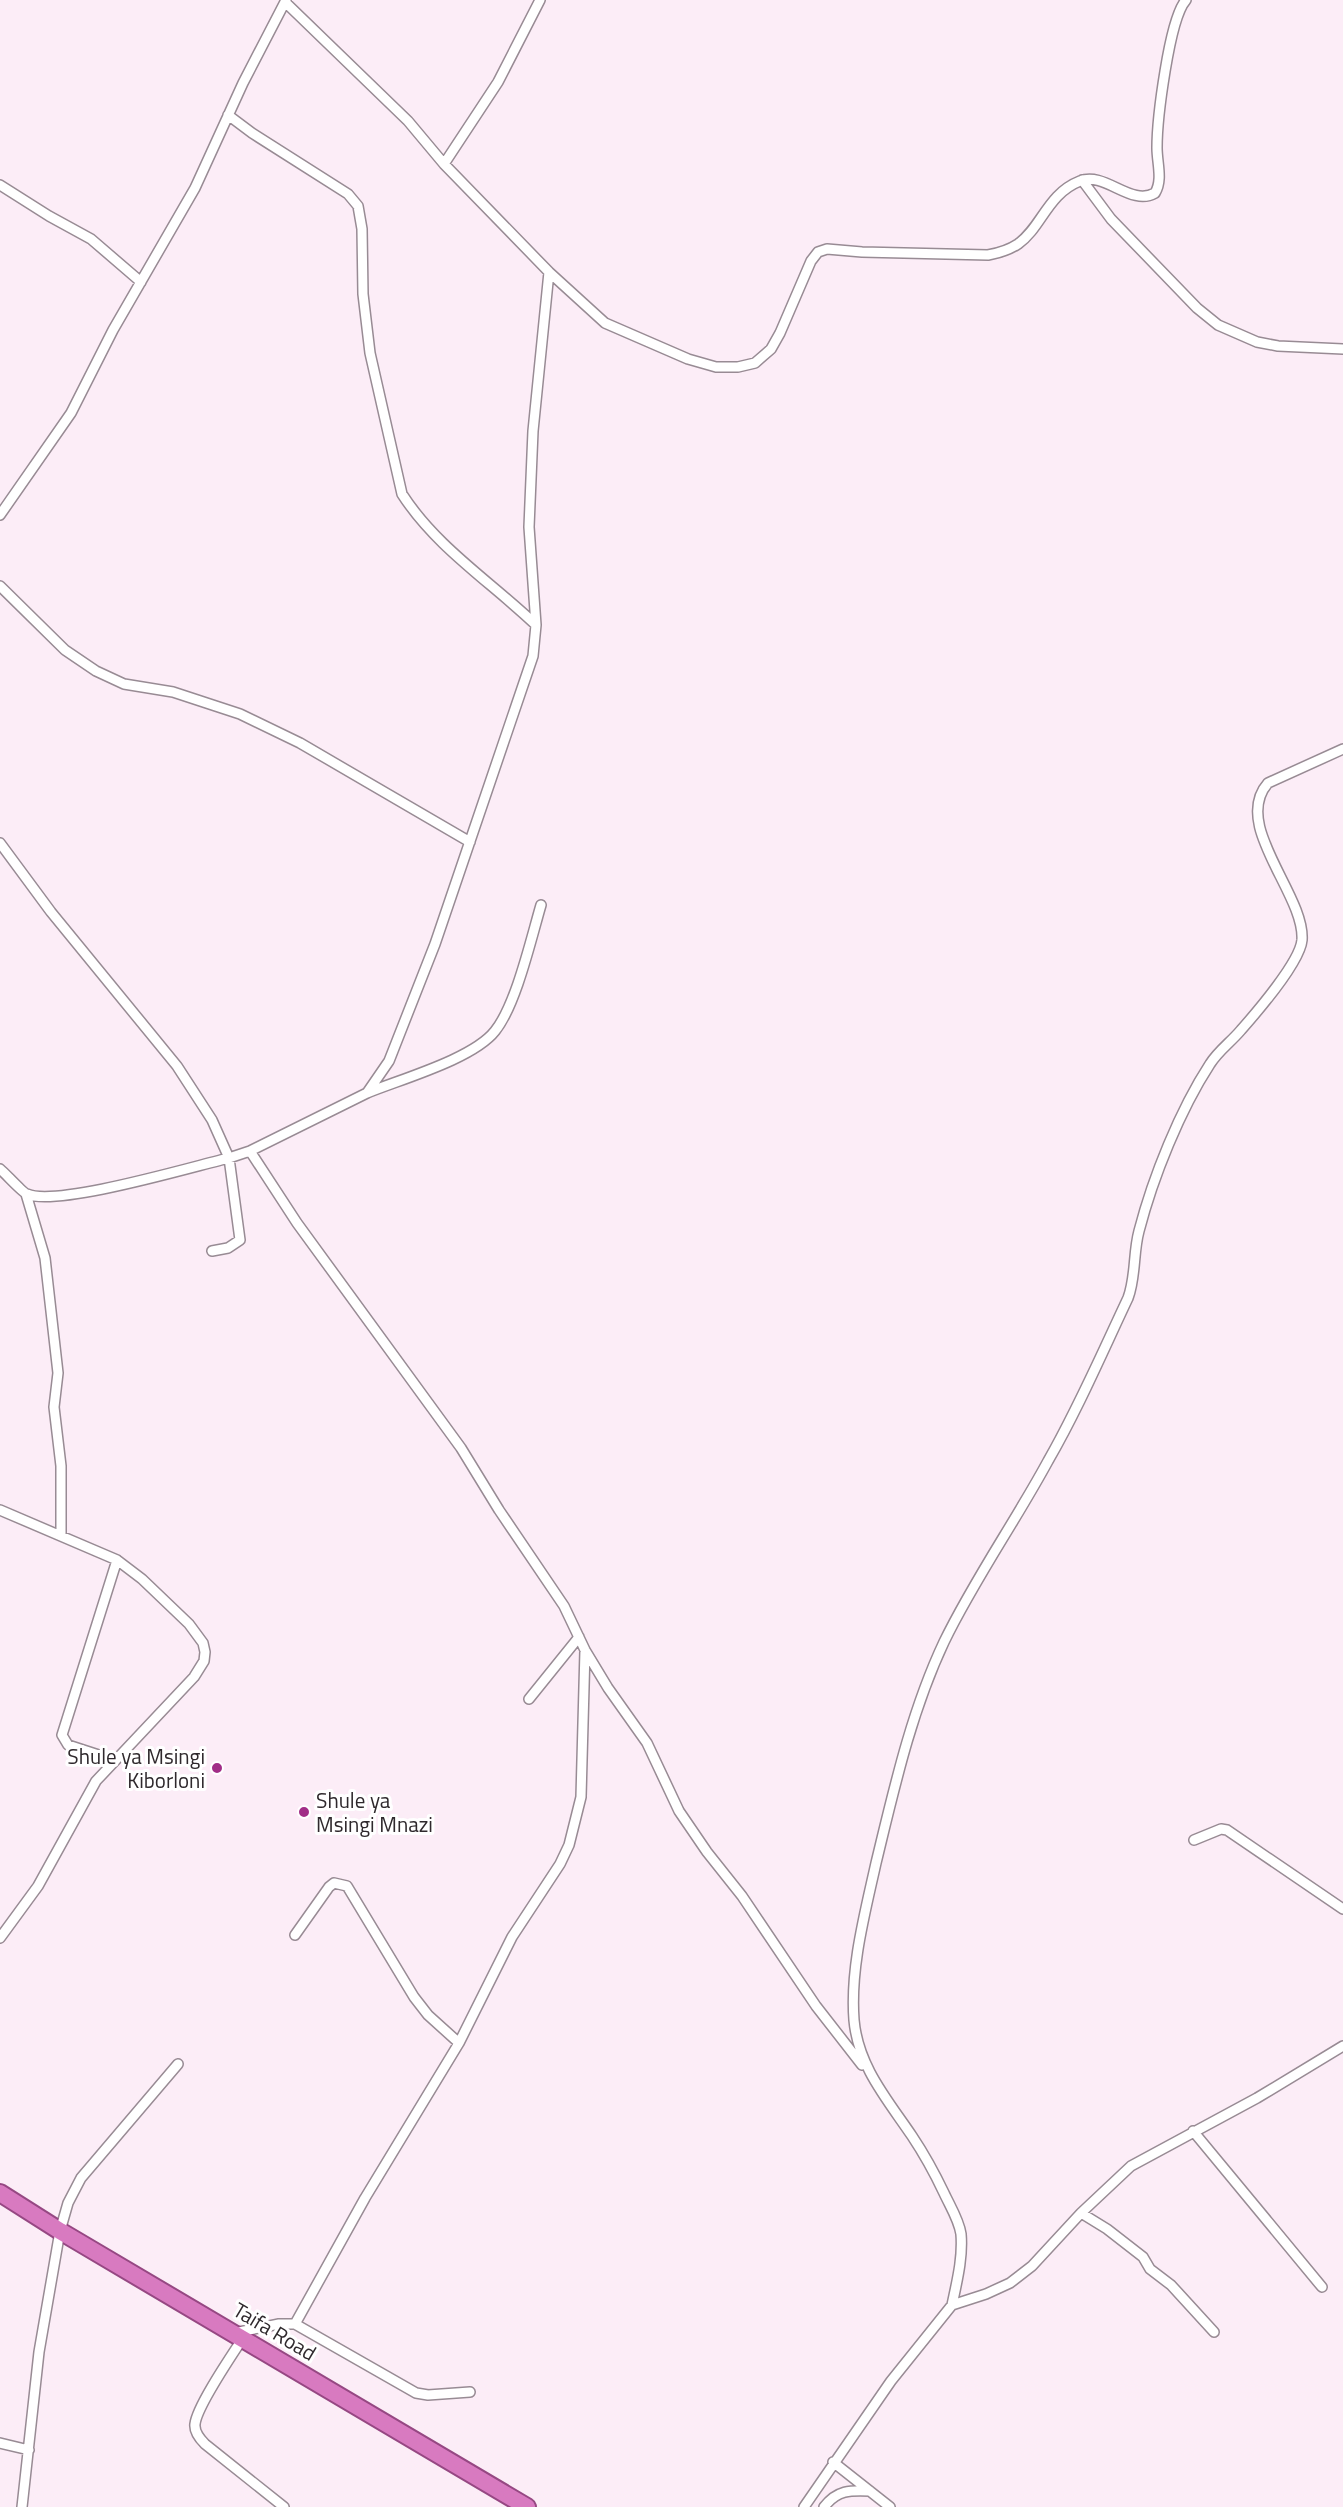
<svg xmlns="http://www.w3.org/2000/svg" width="1343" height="2507" viewBox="0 0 1343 2507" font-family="'Titillium Web',sans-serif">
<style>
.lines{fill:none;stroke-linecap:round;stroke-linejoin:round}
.minor-casing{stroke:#988b94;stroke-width:12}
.trunk-casing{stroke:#964883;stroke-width:20}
.minor{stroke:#fff;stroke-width:9}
.trunk{stroke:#d87ac0;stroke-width:16}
.poi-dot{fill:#a12d87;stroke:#fff;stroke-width:2}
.labels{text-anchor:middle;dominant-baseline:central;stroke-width:6;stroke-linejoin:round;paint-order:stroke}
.poi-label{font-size:21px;fill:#2f292d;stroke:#fff;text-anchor:end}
.street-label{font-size:21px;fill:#2f292d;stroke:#fff}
</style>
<rect width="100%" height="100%" fill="#fcedf7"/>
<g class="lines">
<g class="minor-casing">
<path id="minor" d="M285,2L408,121L444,164L549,272L605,323L688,359L716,367H738L755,363L771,349L780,333L811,261L818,252L827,249L862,252L988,255C999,253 1009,250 1018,244C1042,227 1047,194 1080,181C1105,171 1131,207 1155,193C1163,180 1157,163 1157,148C1157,120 1169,19 1186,0
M228,115L252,133L348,194L358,206L362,229L363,294L370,353L402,494C436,547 491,582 536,625
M444,164L498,82L540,0
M1082,180L1111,219L1197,308L1218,325L1257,342L1278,346L1343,349
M0,185L49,216L91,239L141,282
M0,515L71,413L113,330L195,188L243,83L286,0
M0,586L65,650L96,671L124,684L173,692L240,714L300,743L470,842
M0,843L51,912L177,1066L212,1120L229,1158L240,1240L228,1248L212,1251
M367,1093C401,1079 473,1059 495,1031C516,1005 531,939 541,905
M250,1151L297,1223L461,1448L499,1510L564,1606L585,1650L608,1688L647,1743L679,1811L707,1852L742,1896L816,2006L862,2065
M0,1169C6,1174 23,1193 27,1194C57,1207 191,1167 229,1158L250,1151L367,1093L389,1061L435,944L533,656L536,625L529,527L533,431L549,272
M26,1194L45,1258L58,1373L54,1407L61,1466V1535
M0,1510L117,1560L142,1579L189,1624L203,1643L205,1652L204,1661L194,1677L96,1781L38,1886L0,1938
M529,1699L579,1637
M114,1760L68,1745L62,1735L117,1560
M1194,1840L1221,1829L1227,1830L1343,1909
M295,1935L329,1887L334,1883L347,1886L414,1997L428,2015L459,2043
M1193,2131L1322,2287
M1081,2213L1107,2229L1143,2257L1150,2269L1171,2285L1214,2332
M952,2305C957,2281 963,2258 961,2234C959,2220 950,2206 944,2193C935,2174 924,2154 912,2136C887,2099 858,2066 854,2020C850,1968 865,1913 876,1863C894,1789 911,1712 944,1642C974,1580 1015,1522 1048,1461C1078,1409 1102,1353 1128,1298C1136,1277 1133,1253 1139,1231C1153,1177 1180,1110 1210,1064C1218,1051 1231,1042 1241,1030C1256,1013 1300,962 1302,940C1305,894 1231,825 1268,783L1343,749
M295,2324L365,2198L459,2043L512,1937L560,1864L569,1845L581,1797L585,1650
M234,2333L279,2324H295L416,2393L428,2395L470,2392
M243,2338C232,2355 197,2406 195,2424C194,2432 200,2439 205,2444L284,2507
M0,2443L29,2450
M833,2462L890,2507
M22,2507L39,2352L60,2231L68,2203L81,2178L178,2064
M804,2507L891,2381L952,2305L986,2294L1010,2283L1032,2266L1081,2213L1131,2166L1257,2098L1343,2046
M824,2507C837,2490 850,2490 870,2491"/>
</g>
<g class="trunk-casing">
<path id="trunk" d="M0,2193L60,2231L527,2507"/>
</g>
<use href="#minor" class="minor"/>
<use href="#trunk" class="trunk"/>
</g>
<g class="poi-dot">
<circle cx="217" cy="1768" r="6"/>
<circle cx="304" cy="1812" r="6"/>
</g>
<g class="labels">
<g class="poi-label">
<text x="205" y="1756">Shule ya Msingi<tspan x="205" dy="24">Kiborloni</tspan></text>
<text x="316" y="1800" text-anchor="start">Shule ya<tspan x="316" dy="24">Msingi Mnazi</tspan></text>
</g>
<g class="street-label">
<text transform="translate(275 2331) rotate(31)">Taifa Road</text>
</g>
</g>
</svg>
